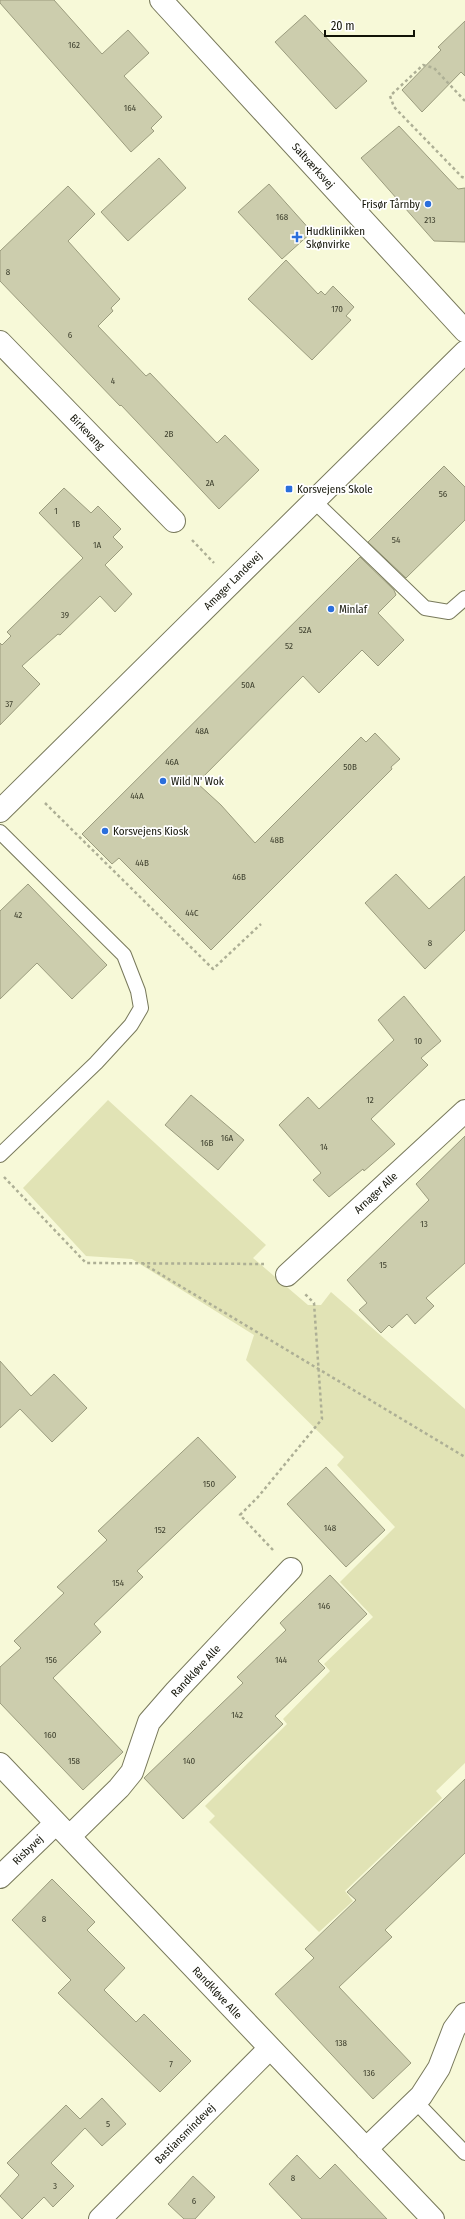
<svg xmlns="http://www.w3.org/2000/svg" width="465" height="2219" viewBox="0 0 465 2219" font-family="'Fira Sans Condensed',sans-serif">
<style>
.green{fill:#e1e3b5}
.building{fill:#cccdad;stroke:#9b9c7e}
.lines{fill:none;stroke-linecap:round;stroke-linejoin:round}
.lane-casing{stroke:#78795b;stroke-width:16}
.street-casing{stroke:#78795b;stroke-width:24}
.secondary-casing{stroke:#78795b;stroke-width:24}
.path{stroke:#adaf95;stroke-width:2.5;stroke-dasharray:3 3;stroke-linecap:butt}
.lane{stroke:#fff;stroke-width:14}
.street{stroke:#fff;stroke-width:22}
.secondary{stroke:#fff;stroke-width:22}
.poi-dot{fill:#2b6fdc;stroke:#fff;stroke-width:1.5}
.labels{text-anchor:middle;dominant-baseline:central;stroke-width:3.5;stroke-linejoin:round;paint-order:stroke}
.number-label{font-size:9px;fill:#404230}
.street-label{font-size:11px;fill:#121307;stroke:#fff}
.poi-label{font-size:11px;fill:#121307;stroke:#fff;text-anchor:start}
</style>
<rect width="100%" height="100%" fill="#f7f9d8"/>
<path class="green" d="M108,1100L266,1245L253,1258L308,1305H321L331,1292L465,1409V1763L436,1791L442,1798L345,1891L353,1901L319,1932L209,1822L215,1816L205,1806L287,1724L283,1719L330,1671L324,1664L373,1617L340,1582L395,1527L337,1465L344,1457L246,1360L254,1335L132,1259L86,1256L23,1188Z"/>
<path class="building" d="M0,0H54L102,54L128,30L149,53L124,76L162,117L151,128L154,131L131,152L0,3Z
M305,15L367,81L336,109L275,42Z
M465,21V76L461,72L422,112L402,90L441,50L438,47Z
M399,126L458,189L465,188V242L434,241L361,158Z
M159,158L186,188L128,241L101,212Z
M269,184L312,232L282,259L238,212Z
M68,186L95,214L68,241L120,299L111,308L113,311L98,326L146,376L150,373L217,443L225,435L259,470L219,509L121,405L120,406L0,281V251Z
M286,260L318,294L321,291L325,295L333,286L354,307L346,316L351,320L312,360L248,299Z
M444,466L465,487V520L406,578L368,542Z
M64,488L91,513L98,506L121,529L113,537L123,547L105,565L132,594L115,612L100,596L60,635L58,634L22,666L40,684L0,725V643L2,645L11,636L7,632L83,558L39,513Z
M360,557L394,590L396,595L378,613L404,640L378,666L362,650L319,693L303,676L197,783L221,805L255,843L361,737L366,742L375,733L400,759L391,767L392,769L211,950L119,858L112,864L82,834Z
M396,874L429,909L465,876V930L425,969L365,903Z
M28,884L107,965L72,999L37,963L0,999V911Z
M404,996L441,1041L421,1058L428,1065L371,1119L395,1144L364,1171L363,1169L329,1197L313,1180L321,1173L279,1125L308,1097L319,1109L394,1040L378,1020Z
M191,1095L244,1140L218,1170L165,1125Z
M465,1136V1263L426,1298L434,1306L415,1324L407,1314L392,1328L389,1325L381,1333L359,1310L367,1303L347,1280L429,1200L416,1184Z
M0,1361L31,1396L54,1374L87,1408L52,1442L20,1409L0,1428Z
M198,1437L236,1477L137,1571L143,1577L94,1624L101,1632L53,1678L123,1752L83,1790L0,1703V1667L21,1648L14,1641L64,1593L57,1587L107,1540L98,1531Z
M326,1467L385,1530L346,1567L287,1504Z
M330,1575L367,1614L318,1661L325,1668L275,1716L283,1724L183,1819L144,1778L243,1683L237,1677L286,1630L280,1623Z
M465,1779V1853L385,1930L392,1937L339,1987L411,2063L373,2099L275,1994L314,1958L305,1949L356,1900L347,1892Z
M52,1879L95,1922L87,1930L125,1968L104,1990L136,2022L144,2014L191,2061L160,2092L58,1993L71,1980L12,1920Z
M102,2098L126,2124L102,2146L85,2128L51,2163L74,2186L53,2207L44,2197L22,2219L0,2196L19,2175L7,2163L66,2105L80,2119Z
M297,2155L320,2179L335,2164L387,2219H302L269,2184Z
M193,2176L215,2197L195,2219H184L168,2204Z"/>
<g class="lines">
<g class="lane-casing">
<path id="lane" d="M314,501L425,608L449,612L465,598
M0,832L124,955L138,991L141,1008L131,1025L96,1063L0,1155
M415,2101L465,2153"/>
</g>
<g class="street-casing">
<path id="street" d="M0,342L174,521
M287,1275L465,1111
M0,1764L433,2219
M70,1836L119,1788L132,1772L149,1722L176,1691L291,1569
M0,1877L56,1823
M366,2149L421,2096L439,2068L454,2029L465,2014
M100,2219L270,2048"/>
</g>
<g class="secondary-casing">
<path id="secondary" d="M161,0L465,331
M0,811L465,352"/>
</g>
<path class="path" d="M465,101L434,68L423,65L390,96L394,107L462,177L465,178
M192,540L214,563
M45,803L213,969L261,924
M4,1177L86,1263L264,1264
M142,1263L465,1457
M273,1550L240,1515L258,1497L322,1419L314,1303L305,1294"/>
<use href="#lane" class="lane"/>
<use href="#street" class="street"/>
<use href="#secondary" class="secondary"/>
</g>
<g class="poi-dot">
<circle cx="428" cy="204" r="4"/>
<path d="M295 231h4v4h4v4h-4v4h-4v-4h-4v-4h4z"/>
<rect x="285" y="485" width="8" height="8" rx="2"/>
<circle cx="331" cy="609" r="4"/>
<circle cx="163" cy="781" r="4"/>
<circle cx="105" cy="831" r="4"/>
</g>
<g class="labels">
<g class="number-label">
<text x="74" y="45">162</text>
<text x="130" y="108">164</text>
<text x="282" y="217">168</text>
<text x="430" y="220">213</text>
<text x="8" y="272">8</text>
<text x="337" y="309">170</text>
<text x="70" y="335">6</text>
<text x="113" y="381">4</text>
<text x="169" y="434">2B</text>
<text x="210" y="483">2A</text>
<text x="443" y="494">56</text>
<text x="56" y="511">1</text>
<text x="76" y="524">1B</text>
<text x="396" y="540">54</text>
<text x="97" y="545">1A</text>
<text x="65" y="615">39</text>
<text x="305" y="630">52A</text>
<text x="289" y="646">52</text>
<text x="248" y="685">50A</text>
<text x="9" y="704">37</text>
<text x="202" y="731">48A</text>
<text x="172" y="762">46A</text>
<text x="350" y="767">50B</text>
<text x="137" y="796">44A</text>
<text x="277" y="840">48B</text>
<text x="142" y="863">44B</text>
<text x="239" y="877">46B</text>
<text x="192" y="913">44C</text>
<text x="18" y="915">42</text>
<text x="430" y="943">8</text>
<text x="418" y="1041">10</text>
<text x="370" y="1100">12</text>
<text x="227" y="1138">16A</text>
<text x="207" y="1143">16B</text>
<text x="324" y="1147">14</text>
<text x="424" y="1224">13</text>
<text x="383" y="1265">15</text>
<text x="209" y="1484">150</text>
<text x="330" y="1528">148</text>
<text x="160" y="1530">152</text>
<text x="118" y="1583">154</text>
<text x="324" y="1606">146</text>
<text x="51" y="1660">156</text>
<text x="281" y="1660">144</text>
<text x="237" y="1715">142</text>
<text x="50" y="1735">160</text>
<text x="74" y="1761">158</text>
<text x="189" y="1761">140</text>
<text x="44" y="1919">8</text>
<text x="341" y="2043">138</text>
<text x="171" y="2064">7</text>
<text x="369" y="2073">136</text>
<text x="108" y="2124">5</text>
<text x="293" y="2178">8</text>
<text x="55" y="2186">3</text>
<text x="194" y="2201">6</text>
</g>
<g class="street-label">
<text transform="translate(313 166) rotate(48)">Saltværksvej</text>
<text transform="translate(87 432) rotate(46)">Birkevang</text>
<text transform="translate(233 581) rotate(-45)">Amager Landevej</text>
<text transform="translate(376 1193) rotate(-43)">Arnager Alle</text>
<text transform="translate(196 1671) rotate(-47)">Randkløve Alle</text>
<text transform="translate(28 1850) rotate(-44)">Risbyvej</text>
<text transform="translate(217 1993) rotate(47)">Randkløve Alle</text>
<text transform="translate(185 2134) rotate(-45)">Bastiansmindevej</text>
</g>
<g class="poi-label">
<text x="420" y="204" text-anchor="end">Frisør Tårnby</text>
<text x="306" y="231">Hudklinikken<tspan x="306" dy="13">Skønvirke</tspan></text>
<text x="297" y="489">Korsvejens Skole</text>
<text x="339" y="609">Minlaf</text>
<text x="171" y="781">Wild N' Wok</text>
<text x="113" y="831">Korsvejens Kiosk</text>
</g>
</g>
<path d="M325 30v6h89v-6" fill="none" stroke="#121307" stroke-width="2"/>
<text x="331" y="30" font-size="12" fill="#121307" stroke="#ffffff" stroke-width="3" paint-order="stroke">20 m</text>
</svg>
